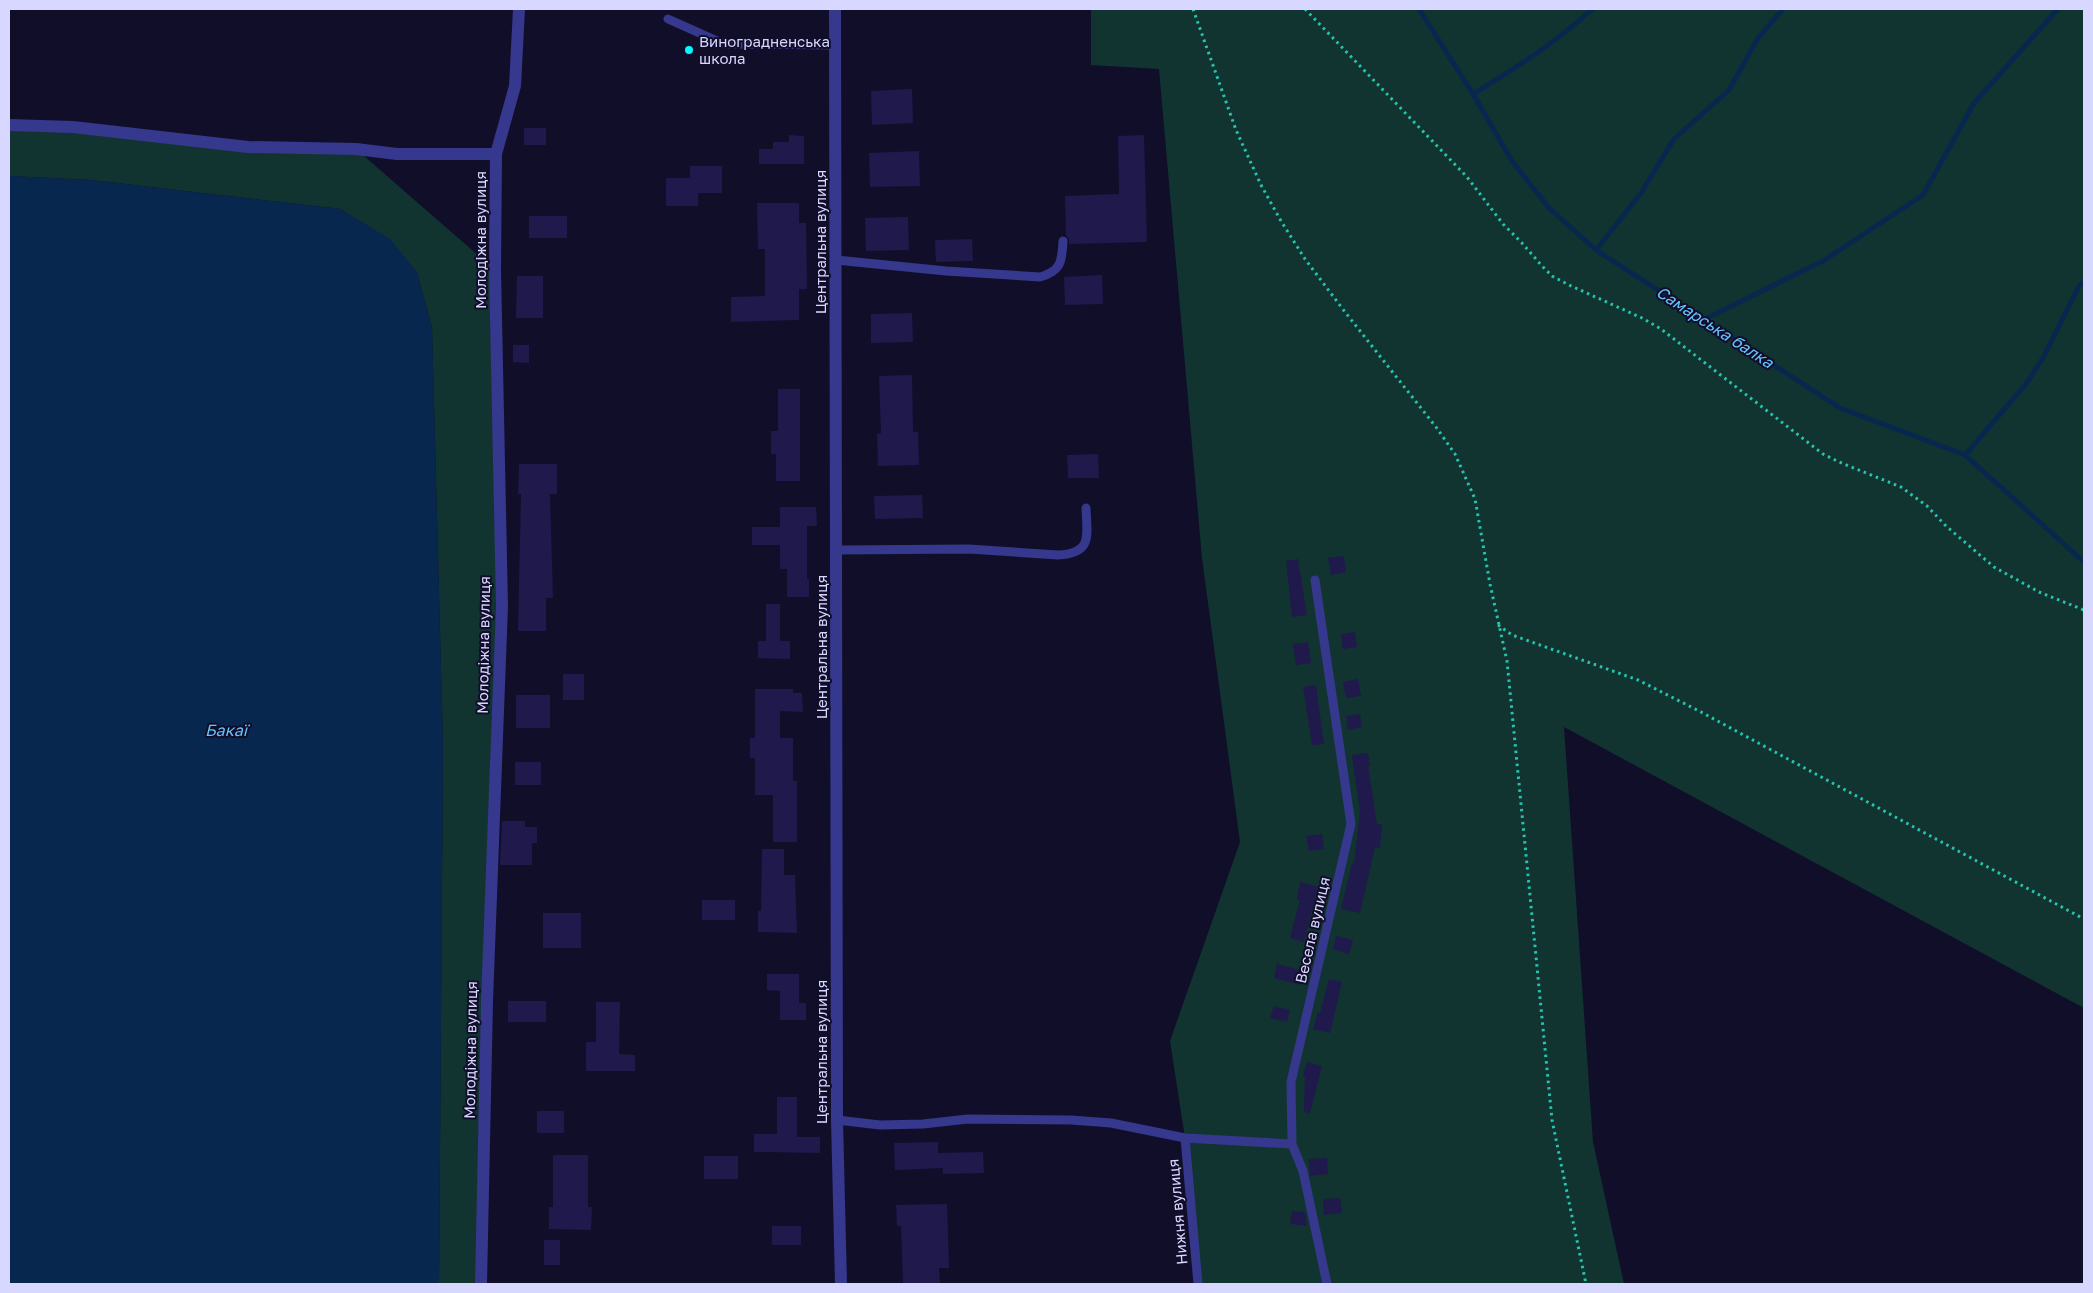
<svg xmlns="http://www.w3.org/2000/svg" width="2093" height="1293" viewBox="0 0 2093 1293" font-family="'Golos Text',sans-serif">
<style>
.green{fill:#113430}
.water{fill:#08274f}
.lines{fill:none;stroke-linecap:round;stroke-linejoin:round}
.stream{stroke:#08274f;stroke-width:5}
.building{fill:#1f194c}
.path{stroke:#26c4af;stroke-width:3;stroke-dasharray:2.5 4;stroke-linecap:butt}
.service{stroke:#35388c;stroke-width:9}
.minor{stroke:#35388c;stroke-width:12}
.tertiary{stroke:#35388c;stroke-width:12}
.poi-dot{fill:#03f8ff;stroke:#110e2a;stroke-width:2}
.labels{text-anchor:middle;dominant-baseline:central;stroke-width:4;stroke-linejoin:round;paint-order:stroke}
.poi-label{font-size:15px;fill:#d8d7ff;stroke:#110e2a;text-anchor:start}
.street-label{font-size:15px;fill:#d8d7ff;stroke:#110e2a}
.water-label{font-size:16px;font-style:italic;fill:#65c3ff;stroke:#110e2a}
</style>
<rect width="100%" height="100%" fill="#110e2a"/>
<path class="green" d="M1091,9H2084V1008L1564,727L1593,1142L1624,1284H1198L1185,1138L1170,1041L1240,842L1202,558L1159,69L1091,65Z
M9,125L356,149L495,270L502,606L481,1284H439L443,745L432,328L417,272L341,209L91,180L9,176Z"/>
<path class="water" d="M9,176L91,180L341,209L390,239L417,272L432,328L443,746L439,1284H9Z"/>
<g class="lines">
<path class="stream" d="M1419,9L1473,94L1512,161L1549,208L1596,250L1840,408L1965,455L2084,562
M1473,94C1515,68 1556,43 1592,9
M1596,250L1641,193L1674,139L1729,90L1758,38L1783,9
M1705,319L1823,261L1923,195L1974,103L2058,9
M1965,455L2026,384L2044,356L2079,286L2084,281"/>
</g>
<path class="building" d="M912,89L913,123L872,125L871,91Z
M524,128H546V145H524Z
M789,135L804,136V164H759V149H773V142H789Z
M1144,135L1147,242L1069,244V239L1066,236L1065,196L1119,194L1118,136Z
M919,151L920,186L870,187L869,153Z
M690,166H722V193H698V206H666V178H690Z
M757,203H799V223H806L807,289H799V320L731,322V297L765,296V249H758Z
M529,216H567V238H529Z
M908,217L909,250L866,251L865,218Z
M972,239L973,261L936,262L935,240Z
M1102,275L1103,304L1065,305L1064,277Z
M517,276H543V318H516Z
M912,313L913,342L871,343V314Z
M513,345H529V363L513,362Z
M912,375L913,432H918L919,465L878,466L877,434L881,433L879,376Z
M778,389H800V481H776V454H771V431H778Z
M1098,454L1099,478H1068L1067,455Z
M519,464H557V494H550L553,598H546V631H518L521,494H518Z
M922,495L923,518L875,519L874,496Z
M780,507H816L817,526H807V579H809V597H787V569H780V545H752V527H780Z
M1344,556L1346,572L1331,575L1328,558Z
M1298,559L1307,615L1292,617L1286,561Z
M766,604H780V641H790V659L758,658V641H766Z
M1355,632L1357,647L1343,649L1341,634Z
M1308,642L1311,663L1296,665L1293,644Z
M563,674H584V700H563Z
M1358,679L1361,696L1346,698L1343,682Z
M1316,685L1324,744L1312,745L1303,687Z
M755,689H793V693H802L803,712L780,711V738H793V781H797V842H773V795H755V758H750V738H755Z
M516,695H550V728H516Z
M1360,714L1362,727L1348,730L1346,716Z
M1368,753L1370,766H1368L1377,824H1382L1380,848L1375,847L1360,913L1341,909L1352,863L1354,864L1360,812L1352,755Z
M515,762H541V785H515Z
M502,821H525V827H537V843H532V865H500Z
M1322,834L1324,849L1309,851L1306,836Z
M762,849H784V875H795L797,933L758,932V911H761Z
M1300,882L1318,887L1304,942L1290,938L1300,900L1297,899Z
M702,900H735V920H702Z
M543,913H581V948H543Z
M1336,936L1353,940L1349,954L1333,949Z
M1277,964L1304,971L1301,985L1274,978Z
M767,974H799V1003H806V1020H780V991L767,990Z
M1329,979L1342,982L1330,1033L1313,1029L1318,1012L1320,1013Z
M508,1001H546V1022H508Z
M596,1002H620L619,1054L635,1055V1071H586V1042H596Z
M1274,1006L1290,1010L1287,1022L1270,1018Z
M1307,1062L1322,1066L1310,1113L1304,1112L1305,1077L1303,1076Z
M777,1097H797V1137H820V1153L754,1152V1134H777Z
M537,1111H564V1133H537Z
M938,1142V1153L983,1152L984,1173L943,1174V1168L895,1170L894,1143Z
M553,1155H588V1207H592L591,1230L549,1229V1207H553Z
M704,1156H738V1179H704Z
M1327,1158L1328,1174L1310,1176L1309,1159Z
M1340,1198L1342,1213L1324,1215L1323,1199Z
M947,1204L949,1268H939L940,1284H903L901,1226H897L896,1205Z
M1292,1211L1305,1212L1307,1226L1290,1224Z
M772,1226H801V1245H772Z
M544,1240H560V1265H544Z"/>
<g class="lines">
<path class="path" d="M1193,9L1236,130L1261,185L1281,221L1305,259L1345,312L1436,427L1455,454L1475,499L1490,584L1507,661L1552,1120L1586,1284
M1305,9L1467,177L1503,224L1522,243L1542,266L1552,276L1569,285L1642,318L1661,329L1823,454L1839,462L1901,487L1927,506L1946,526L1994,567L2039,592L2084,610
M1498,625L1512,635L1638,680L1701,712L2084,919"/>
<path class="service" d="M668,19L724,44L835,45
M836,260L946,271L1040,277C1061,271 1062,262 1063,241
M837,550L969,549L1058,555C1093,553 1087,536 1086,508
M1315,580L1351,824L1291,1082L1292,1144L1303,1171L1327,1284
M837,1120L880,1125L923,1124L968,1119L1071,1120L1111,1123L1185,1138L1292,1144
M1185,1138L1198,1284"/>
<path class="minor" d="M9,125L73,127L248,147L356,149L397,154H496
M481,1284L487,1001L502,606L495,270L496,154L515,86L519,9"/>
<path class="tertiary" d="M835,9L837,1120L841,1284"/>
</g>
<circle class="poi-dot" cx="689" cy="50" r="5"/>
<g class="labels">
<g class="poi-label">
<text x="699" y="41">Виноградненська<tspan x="699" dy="17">школа</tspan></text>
</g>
<g class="street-label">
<text transform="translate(480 240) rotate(-90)">Молодіжна вулиця</text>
<text transform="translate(820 242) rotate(-90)">Центральна вулиця</text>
<text transform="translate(483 645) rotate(-89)">Молодіжна вулиця</text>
<text transform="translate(821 647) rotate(-90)">Центральна вулиця</text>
<text transform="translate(1312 930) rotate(-77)">Весела вулиця</text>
<text transform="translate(470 1050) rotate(-89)">Молодіжна вулиця</text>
<text transform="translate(821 1052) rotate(-90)">Центральна вулиця</text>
<text transform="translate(1177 1212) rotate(-95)">Нижня вулиця</text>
</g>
<g class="water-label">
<text transform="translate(1715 327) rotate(33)">Самарська балка</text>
<text x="226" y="730">Бакаї</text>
</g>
</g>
<rect width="2093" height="1293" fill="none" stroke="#d8d7ff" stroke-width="20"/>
</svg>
